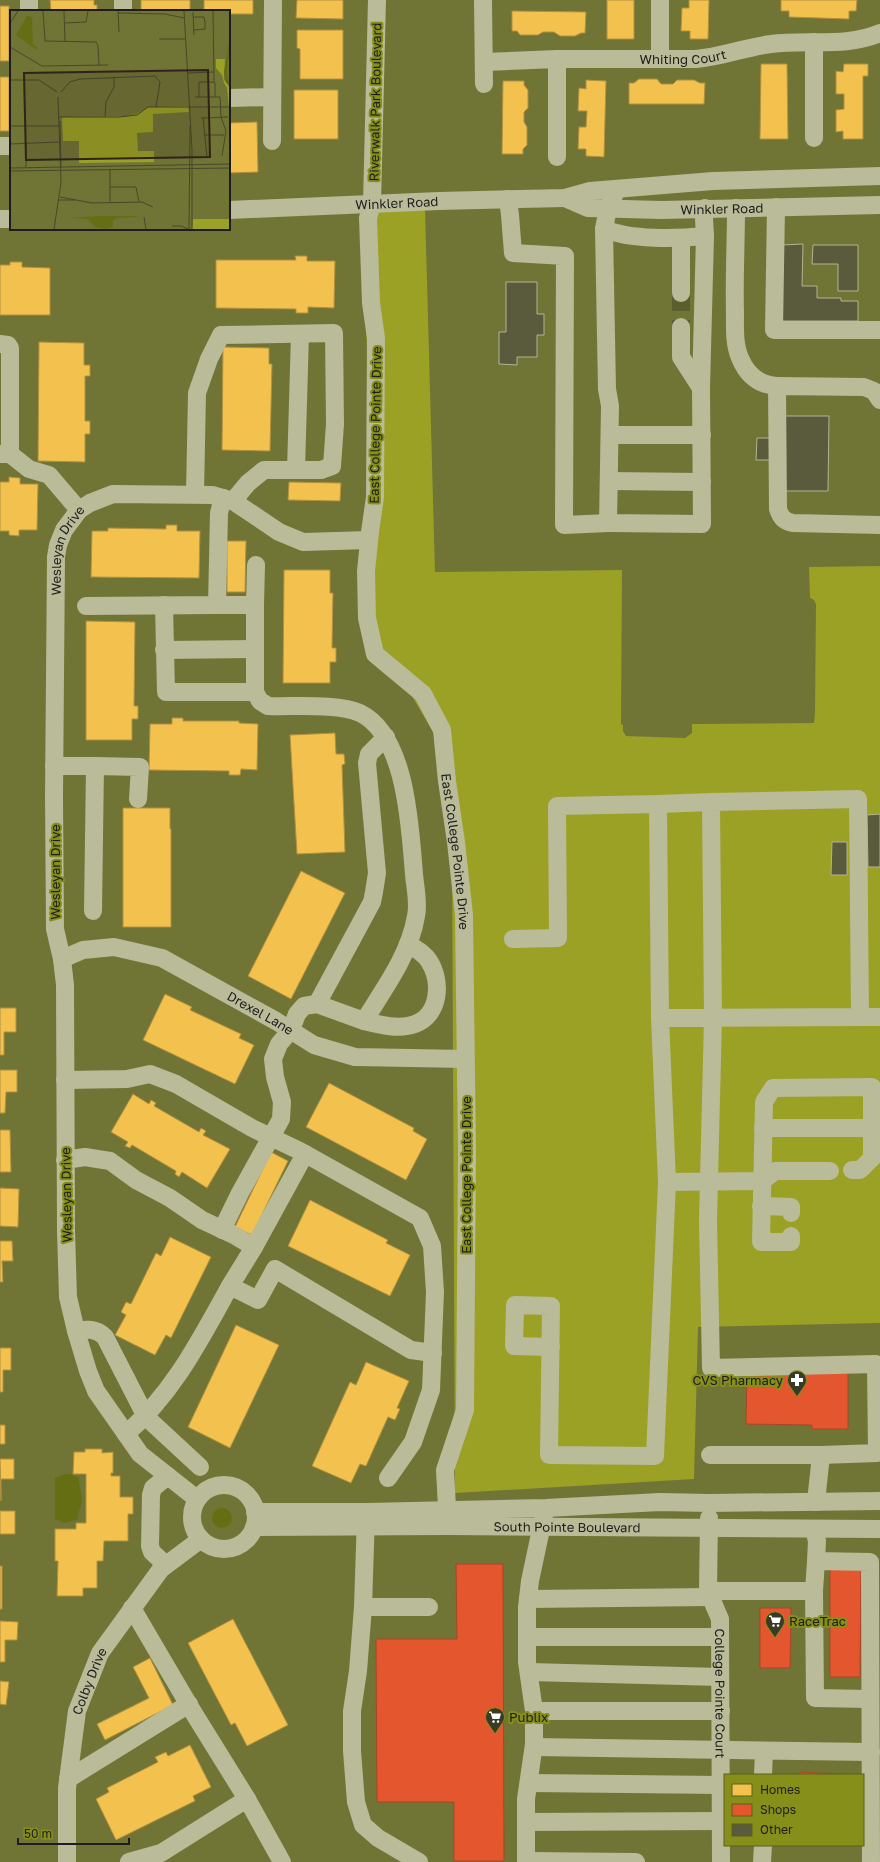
<svg xmlns="http://www.w3.org/2000/svg" width="880" height="1862" viewBox="0 0 880 1862" font-family="'Golos Text',sans-serif">
<style>
.green{fill:#9aa125}
.water{fill:#666e14}
.homes{fill:#f2c14e;stroke:#b2903f}
.shops{fill:#e4572e;stroke:#a84629}
.building{fill:#595b3c;stroke:#b4b591}
.lines{fill:none;stroke-linecap:round;stroke-linejoin:round}
.minor-tunnel{stroke:#5b5e2f;stroke-width:18;stroke-dasharray:18 9;stroke-linecap:butt}
.minor{stroke:#babb98;stroke-width:18}
.labels{text-anchor:middle;dominant-baseline:central;stroke-width:4;stroke-linejoin:round;paint-order:stroke}
.street-label{font-size:13px;fill:#1d1d1d;stroke:#868f1a}
.poi-label{font-size:13px;fill:#1d1d1d;stroke:#868f1a;text-anchor:start}
.inset-road{fill:none;stroke:#484929;stroke-width:1}
.view{fill:#31231b;fill-opacity:0.15;stroke:#31231b;stroke-width:2}
.inset-edge{fill:none;stroke:#1d1d1d;stroke-width:2}
</style>
<rect width="100%" height="100%" fill="#707435"/>
<path class="green" d="M425,209L435,572L622,570L621,724L623,725V731L626,736L685,738L692,733V724L814,723L815,712L816,604L814,600L810,598L809,567L880,566V1323L698,1327L694,1479L455,1493L452,843L438,740L410,693L371,646L373,488L361,212Z"/>
<path class="water" d="M65,1474H70L79,1478C78,1486 82,1493 82,1500C81,1507 78,1512 78,1519L65,1523L55,1519V1478Z
M212 1518a10 10 0 1 1 20 0a10 10 0 1 1-20 0Z"/>
<path class="homes" d="M50,0H94V5H97V11H51Z
M141,0H190V11H141Z
M204,0H253V14H229V11H204Z
M297,0H343V19L296,18Z
M607,0H634V39H607Z
M689,0H709L708,39H690V31H681L682,8H689Z
M781,0H857L856,11H849V19L789,17V11H781Z
M0,6H9V61H0Z
M512,11L586,12L585,33H581L575,36H560L554,32H543L538,35H520L517,31H512Z
M297,30H343V79H300V49L297,48Z
M761,64H787L788,139H760Z
M844,64H868V76H863V139H843V131L836,132V110L844,109V94H836V71L843,72Z
M0,77H9V131H0Z
M639,79H657L661,84H673L677,80H694L700,83H705L704,104H629V83H634Z
M586,80L606,81L604,157L586,156V149H578L579,127H586L587,111H578L579,88L586,89Z
M503,81H524V85L528,90V108L524,112V122L527,127V145L523,149V154H502Z
M294,90H338V139H294Z
M257,122L258,172L229,173V123Z
M295,256H307V261H335L334,308L308,307V313H296V309L216,308V260H296Z
M10,262H22V267L50,268V315H0V265H10Z
M39,342L84,343V365H90V376H85V421H90V434H85V462L38,461Z
M223,347L269,348V364H272L270,451L222,450Z
M9,477L20,478V484H38L37,530H19V536L9,535V531H0V482H9Z
M289,482L341,483L340,501L288,500Z
M166,525H177V531H200L199,578L91,577L92,531H108V528L166,529Z
M227,541H246L245,592H227Z
M284,570H330V593H333L332,648H336V662H330V683H283Z
M86,621L135,622L134,706H138V719H132V740H86Z
M172,718H183V721H239V723L258,724L257,770L241,769L240,775H229V771L149,770L150,724H172Z
M335,733L336,754H344L345,764L342,765L345,852L297,854L290,735Z
M123,808H170V829H171V927H123Z
M301,871L345,893L291,999L248,976Z
M165,994L192,1007L190,1010L241,1034L239,1038L254,1045L235,1084L143,1040Z
M0,1008H16V1032H4V1055H0Z
M0,1070H17V1092H6L5,1113H0Z
M329,1083L414,1128L413,1131L427,1139L406,1180L306,1127Z
M133,1094L149,1104L151,1100L156,1103L154,1106L199,1132L201,1128L206,1131L203,1135L230,1149L207,1188L182,1172L179,1177L175,1174L176,1171L132,1145L130,1148L125,1146L128,1142L111,1132Z
M0,1130H10L11,1172H0Z
M271,1152L288,1161L252,1235L235,1227Z
M0,1188L19,1189L18,1227L0,1226Z
M310,1200L388,1240L386,1243L410,1255L390,1296L288,1246Z
M170,1237L211,1257L171,1338L166,1335L155,1355L115,1335L126,1315L121,1312L126,1302L131,1304L156,1253L161,1256Z
M0,1241H12L13,1261H2L3,1282H0Z
M236,1325L279,1345L230,1448L188,1427Z
M0,1348H11V1370H3V1392H0Z
M366,1362L409,1381L397,1408L400,1409L395,1420L388,1417L366,1466L360,1464L351,1483L312,1466L350,1382L356,1385Z
M0,1425H5V1444H0Z
M85,1449H102V1453L113,1452V1473H111V1476H120V1497H133V1514H128V1541H104L103,1561H97V1588H83V1596H57L58,1561H55V1529H76V1523H86V1474H73L74,1452H85Z
M0,1459H14V1479H1V1501Z
M0,1511H15V1534H0Z
M0,1566H2V1609H0Z
M233,1619L288,1725L247,1746L235,1723L231,1725L188,1643Z
M0,1621L18,1622L17,1640H5V1662H0Z
M150,1658L173,1705L105,1740L97,1724L149,1698L133,1667Z
M0,1681L9,1682L6,1705L0,1704Z
M190,1745L211,1787L193,1796L195,1801L116,1840L96,1799L109,1792L107,1788L158,1762L155,1757L166,1752L168,1756Z"/>
<path class="shops" d="M747,1369H848V1429H812V1425L746,1424Z
M456,1564H503L504,1861H454V1802H377L376,1639H457Z
M830,1568H861L860,1677H830Z
M760,1608H791L790,1668H760Z
M800,1772L855,1775H800Z"/>
<path class="building" d="M803,244L802,286H817V298H841V301H858V321H781L782,245Z
M813,245H858V291H838V264H812Z
M506,282H537V314H544V335H537V357H517V365L499,364V332H506Z
M780,416H829L828,491H780Z
M757,438H780V460H756Z
M880,814V867H868L867,815Z
M832,842H847V875H831Z"/>
<g class="lines">
<path class="minor-tunnel" d="M681,293V327"/>
<g class="minor">
<path d="M123,0V11"/>
<path id="s1" d="M377,0L372,203L368,218L371,303L376,338L375,497L370,532L366,571L367,618L375,654L423,694L442,730L447,781L456,842L464,915L467,1153L465,1410L445,1470L448,1526"/>
<path d="M483,0L484,84"/>
<path d="M29,11V0"/>
<path d="M814,42V138"/>
<path d="M660,59V0"/>
<path id="s2" d="M484,62L557,59H696C722,57 745,47 771,44C807,39 846,48 880,33"/>
<path d="M229,98L272,97"/>
<path d="M272,141L273,0"/>
<path d="M0,146H11"/>
<path d="M557,157V59"/>
<path d="M617,189L608,208L604,229L607,389L610,406L608,523L702,524L701,388L705,236L704,219L705,208"/>
<path id="s3" d="M565,198L588,208L661,210L880,205"/>
<path d="M508,199L510,215L513,253L565,256L564,525L608,523"/>
<path d="M776,207L774,330H880"/>
<path d="M736,208C736,243 734,278 735,313C735,328 734,344 740,358C747,375 759,385 777,386"/>
<path id="s4" d="M229,210L439,201L565,198L590,191L713,181L880,176"/>
<path d="M0,219H11"/>
<path d="M604,229C631,240 676,239 705,236"/>
<path d="M681,238V293"/>
<path d="M681,327V357L701,388"/>
<path d="M0,344L8,345L10,348V454"/>
<path d="M880,400L874,391L864,387L777,386L778,509C781,518 784,521 793,523L880,525"/>
<path d="M610,435H702"/>
<path d="M0,454H10L29,469L49,475L79,510"/>
<path d="M296,470L300,334"/>
<path d="M609,481L702,482"/>
<path d="M195,494L197,393L209,359L221,335L334,333L335,424L332,466L321,470H264L248,483L233,501"/>
<path d="M164,605L166,692H255"/>
<path d="M217,605H255L256,565"/>
<path d="M86,606L217,605L219,513L223,498"/>
<path d="M164,650L254,649"/>
<path d="M54,766H95L93,911"/>
<path d="M95,766L140,767L138,799"/>
<path d="M658,804L711,802"/>
<path d="M513,939L558,938L557,806L658,804L660,1018L860,1017L858,799L711,802L713,1018L708,1220L711,1368L876,1364L877,1453L821,1455H710"/>
<path id="s5" d="M62,959L83,950L114,947L162,958L276,1021L314,1045L355,1057L465,1059"/>
<path d="M317,1004L372,902L374,892L377,873L367,763L369,754L386,737"/>
<path d="M860,1017H880"/>
<path d="M364,1021C380,1025 400,1030 415,1024C440,1015 442,981 429,961C424,953 416,949 408,944"/>
<path d="M65,1080L127,1079L150,1074L176,1084L252,1128L300,1151L420,1218L432,1246L435,1292L431,1390L413,1442L388,1478"/>
<path d="M763,1128H872"/>
<path d="M65,1160L85,1157L110,1161L136,1180L170,1198L202,1220L234,1235L254,1247"/>
<path d="M667,1182L762,1181L775,1171H830"/>
<path d="M761,1206L791,1207V1213"/>
<path d="M222,1230L240,1193L281,1119L282,1102L275,1077L273,1059L279,1044L291,1030L297,1014L304,1006L317,1004L364,1021C384,989 410,954 416,916C419,903 415,887 414,874C410,829 407,736 360,713C338,703 293,707 268,706L260,701L255,692V605"/>
<path d="M791,1236V1242H761L764,1102L773,1088L872,1087V1158L860,1170H852"/>
<path d="M230,1286L254,1247L305,1154"/>
<path d="M76,1331C87,1329 96,1328 105,1337L146,1417L200,1467"/>
<path d="M551,1347L514,1346L515,1305L551,1306L549,1455L655,1456L667,1182L660,1018"/>
<path d="M126,1434C174,1392 200,1340 230,1286L258,1300L275,1269L411,1350L433,1353"/>
<circle cx="224" cy="1517" r="32"/>
<path id="s6" d="M197,1499L140,1454L96,1391L88,1371L76,1331L68,1297L66,1231L65,985L62,959L55,929L54,797L56,557L58,545L64,530L79,510L90,503L113,494L212,495L233,501L279,532L303,542L369,540"/>
<path d="M816,1502L821,1455"/>
<path d="M255,1512H367L546,1508L660,1502L709,1503L880,1501"/>
<path d="M366,1515L363,1607L358,1671L352,1711V1751L356,1802L363,1825L378,1838L419,1862"/>
<path id="s7" d="M709,1518L708,1591L720,1619L721,1862"/>
<path id="s8" d="M254,1527L448,1526L880,1529"/>
<path d="M814,1529L817,1541L816,1561L870,1562L871,1862"/>
<path d="M816,1561L814,1591L815,1698L870,1699"/>
<path d="M166,1565L152,1552L150,1546L151,1495L153,1488L168,1476"/>
<path d="M708,1591H814"/>
<path d="M528,1599L710,1597"/>
<path d="M363,1607H429"/>
<path d="M132,1608L193,1712L247,1799"/>
<path d="M527,1637H720"/>
<path d="M529,1672L720,1677"/>
<path d="M534,1711H721"/>
<path d="M534,1747L871,1752"/>
<path d="M763,1775L764,1751"/>
<path d="M68,1779L189,1704"/>
<path d="M529,1783L721,1785"/>
<path d="M526,1822L721,1821"/>
<path d="M526,1861L636,1862"/>
<path id="s9" d="M67,1862V1788L77,1711L100,1653L161,1569L201,1539"/>
<path d="M129,1862L161,1853L247,1799L282,1862"/>
<path d="M526,1862V1799L534,1744V1711L527,1662V1607L530,1581L544,1515"/>
<path d="M762,1862L763,1845"/>
</g>
</g>
<defs>
<g id="pharmacy-pin" transform="scale(1)"><path d="M0 17L-7.5 6A9.5 9.5 0 1 1 7.5 6Z" fill="#3a3b25" stroke="#868f1a"/><path d="M-2-6h4v4h4v4h-4v4h-4v-4h-4v-4h4Z" fill="#fff"/></g>
<g id="supermarket-pin" transform="scale(1)"><path d="M0 17L-7.5 6A9.5 9.5 0 1 1 7.5 6Z" fill="#3a3b25" stroke="#868f1a"/><path d="M-6-5.5h2.5l.6 2H6L4.5 2H-2.5L-4.4-4H-6ZM-1.5 3.2a1.3 1.3 0 1 0 .1 0ZM3 3.2a1.3 1.3 0 1 0 .1 0Z" fill="#fff"/></g>
</defs>
<g fill-rule="evenodd">
<use href="#pharmacy-pin" x="797" y="1380"/>
<use href="#supermarket-pin" x="775" y="1621"/>
<use href="#supermarket-pin" x="495" y="1717"/>
</g>
<g class="labels">
<g class="street-label">
<text stroke="none"><textPath href="#s2" startOffset="199">Whiting Court</textPath></text>
<text transform="translate(375 102) rotate(-89)">Riverwalk Park Boulevard</text>
<text stroke="none"><textPath href="#s4" startOffset="168">Winkler Road</textPath></text>
<text stroke="none"><textPath href="#s3" startOffset="159">Winkler Road</textPath></text>
<text transform="translate(375 425) rotate(-89)">East College Pointe Drive</text>
<text stroke="none"><textPath href="#s6" startOffset="998">Wesleyan Drive</textPath></text>
<text stroke="none"><textPath href="#s1" startOffset="882">East College Pointe Drive</textPath></text>
<text transform="translate(55 872) rotate(-90)">Wesleyan Drive</text>
<text stroke="none"><textPath href="#s5" startOffset="216">Drexel Lane</textPath></text>
<text transform="translate(466 1175) rotate(-90)">East College Pointe Drive</text>
<text transform="translate(66 1195) rotate(-91)">Wesleyan Drive</text>
<text stroke="none"><textPath href="#s8" startOffset="313">South Pointe Boulevard</textPath></text>
<text stroke="none"><textPath href="#s9" startOffset="184">Colby Drive</textPath></text>
<text stroke="none"><textPath href="#s7" startOffset="178">College Pointe Court</textPath></text>
</g>
<g class="poi-label">
<text x="783" y="1380" text-anchor="end">CVS Pharmacy</text>
<text x="789" y="1621">RaceTrac</text>
<text x="509" y="1717">Publix</text>
</g>
</g>
<g transform="translate(10 10)">
<rect width="220" height="220" fill="#707435"/>
<path d="M206,49H215L214,69L220,78V107L217,78L214,73L212,65L206,58ZM178,96L179,102L143,104V122L127,123L128,141H144V152L69,153V131H53L52,107L116,106L126,104L139,97ZM183,209H220V219H182Z" fill="#9aa125"/>
<path d="M17,6L22,7L23,34L28,38L25,39L6,25ZM220,25L217,63L220,77L215,71L214,62ZM89,206H124L128,207L107,208L103,210V217L96,219L85,217L78,209L59,208Z" fill="#666e14"/>
<path class="inset-road" d="M33,1L35,31L86,32L88,36L89,55M54,1L55,32M108,1L109,22M174,1L182,140V219M203,1L204,72M183,2L184,25M108,3L155,4L174,8M184,7H194L195,12V19L184,20M0,13L8,1M54,13L76,12L78,1M149,29H175M0,37L32,56L98,55M177,63L204,62M0,70H29L47,82M51,82L60,72L70,69L145,66L150,72L146,97M185,87H210L211,107L216,121L212,146M189,87V72H202L205,73V87M48,107H109L127,105L138,97H220M95,107L96,92L104,77V67M191,108L218,107M193,108L197,147M50,111L51,158M0,116H49M194,125H214M0,134L49,132M16,134V157M0,158L220,154M100,159V192M0,161L220,158M100,177H126L129,192M50,187L82,193L132,192L143,197M49,190H65M134,207L136,219M162,216H171L178,219M44,219L51,173L48,87M179,219L180,116"/>
<path class="view" d="M198,60L200,147L16,150L14,63Z"/>
<rect width="220" height="220" class="inset-edge"/>
</g>
<rect x="724" y="1774" width="140" height="72" fill="#868f1a" stroke="#5c611b"/>
<rect x="732" y="1784" width="20" height="12" fill="#f2c14e" stroke="#5c611b"/>
<text x="760" y="1794" font-size="12" fill="#1d1d1d">Homes</text>
<rect x="732" y="1804" width="20" height="12" fill="#e4572e" stroke="#5c611b"/>
<text x="760" y="1814" font-size="12" fill="#1d1d1d">Shops</text>
<rect x="732" y="1824" width="20" height="12" fill="#595b3c" stroke="#5c611b"/>
<text x="760" y="1834" font-size="12" fill="#1d1d1d">Other</text>
<path d="M18 1838v6h111v-6" fill="none" stroke="#1d1d1d" stroke-width="2"/>
<text x="24" y="1838" font-size="12" fill="#1d1d1d" stroke="#868f1a" stroke-width="3" paint-order="stroke">50 m</text>
</svg>
